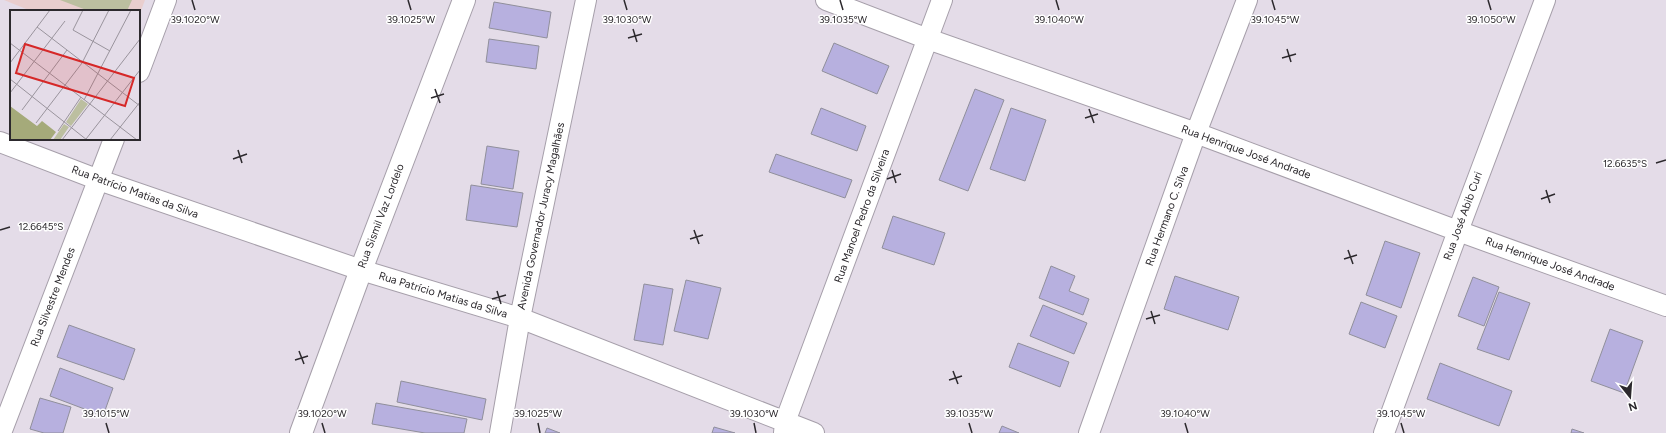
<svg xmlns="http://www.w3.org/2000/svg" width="1666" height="433" viewBox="0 0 1666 433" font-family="Figtree,sans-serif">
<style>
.education{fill:#e9cece}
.green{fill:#bcbfa0}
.building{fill:#b7b0df;stroke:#908f9b}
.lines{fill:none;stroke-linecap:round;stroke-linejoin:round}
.minor-casing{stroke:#a69faa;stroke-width:22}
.tertiary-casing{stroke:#a69faa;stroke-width:24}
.minor{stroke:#fff;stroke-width:20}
.tertiary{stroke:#fff;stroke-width:22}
.ticks{fill:none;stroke:#2c292d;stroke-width:1.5}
.labels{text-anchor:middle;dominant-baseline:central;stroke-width:3;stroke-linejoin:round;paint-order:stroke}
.street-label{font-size:11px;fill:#2c292d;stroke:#fff}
.inset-road{fill:none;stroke:#9a949d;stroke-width:1}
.view{fill:#d62828;fill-opacity:0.15;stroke:#d62828;stroke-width:2}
.inset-edge{fill:none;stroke:#2c292d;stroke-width:2}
.ticks-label{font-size:10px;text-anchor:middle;fill:#2c292d;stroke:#fff;stroke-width:3;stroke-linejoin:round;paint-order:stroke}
</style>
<rect width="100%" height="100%" fill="#e4dce8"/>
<path class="education" d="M4,0H145L139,16V11H31Z"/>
<path class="green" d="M60,0H132L127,11H89Z"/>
<path class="building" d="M494,2L551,12L547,38L489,28Z
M489,39L539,46L536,69L486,62Z
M834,43L889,66L877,94L822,71Z
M975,89L1004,100L968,191L939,180Z
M821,108L866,126L857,151L811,134Z
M1011,108L1046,120L1025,181L990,169Z
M487,146L519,151L513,189L481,184Z
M776,154L852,180L845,198L769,172Z
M471,185L523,193L517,227L466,220Z
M893,216L945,233L934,265L882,248Z
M1385,241L1420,253L1401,308L1366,295Z
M1051,266L1075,276L1069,291L1089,299L1083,315L1039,298Z
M1175,276L1239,297L1228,330L1164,309Z
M1473,277L1499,287L1484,326L1458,316Z
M686,280L721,288L708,339L674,331Z
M644,284L673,289L663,345L634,340Z
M1499,292L1530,303L1509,360L1477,349Z
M1361,302L1397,316L1385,348L1349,334Z
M1043,305L1087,323L1074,354L1030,336Z
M69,325L135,349L124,380L57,357Z
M1610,329L1643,341L1624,393L1591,381Z
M1018,343L1069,362L1060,387L1009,367Z
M1440,363L1512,391L1499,426L1427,399Z
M60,368L113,388L103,416L50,396Z
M401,381L486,399L482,420L397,402Z
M40,398L71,407L63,433H44L30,429Z
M376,403L467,419L464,433H425L372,424Z
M1002,426L1019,433H999Z
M714,427L735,433H712Z
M547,428L560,433H545Z
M1572,429L1584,433H1571Z"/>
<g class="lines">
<g class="minor-casing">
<path id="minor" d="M826,0L928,39L1196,133L1458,231L1666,306
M139,72L166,0
M0,142L99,180L361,270L520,318L814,433
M1,433L114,139
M500,433L520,318L586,0
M784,433L785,422L942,0
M1089,433L1196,133L1247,0
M1384,433L1458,231L1545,0"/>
</g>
<g class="tertiary-casing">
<path id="tertiary" d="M301,433L361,270L464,0"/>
</g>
<use href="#minor" class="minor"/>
<use href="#tertiary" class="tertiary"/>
</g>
<path class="ticks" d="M192,0L195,10M408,0L411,10M624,0L627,10M840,0L843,10M1056,0L1059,10M1272,0L1275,10M1488,0L1491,10M633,29L637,42M628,38L642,34M1287,49L1291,62M1282,58L1296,54M435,89L440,103M431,98L444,94M1089,109L1094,123M1085,118L1098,114M238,150L242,163M233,159L247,154M1656,163L1666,160M892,170L896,183M887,179L901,174M1546,190L1550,203M1541,199L1555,194M0,230L10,227M694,230L699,244M690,239L703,235M1348,250L1353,264M1344,259L1357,255M497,291L501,304M492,299L506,295M1151,311L1155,324M1146,319L1160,315M299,351L304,364M295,360L308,356M953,371L958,384M949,380L962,376M106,423L109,433M322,423L325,433M538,423L540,433M754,423L756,433M969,423L972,433M1185,423L1188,433M1401,423L1404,433"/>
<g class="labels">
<g class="street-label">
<text transform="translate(1246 152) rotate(20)">Rua Henrique José Andrade</text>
<text transform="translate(135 192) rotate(20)">Rua Patrício Matias da Silva</text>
<text transform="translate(381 216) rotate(-69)">Rua Sismil Vaz Lordelo</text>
<text transform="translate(541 216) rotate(-78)">Avenida Governador Juracy Magalhães</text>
<text transform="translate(862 216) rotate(-70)">Rua Manoel Pedro da Silveira</text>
<text transform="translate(1167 216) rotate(-70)">Rua Hermano C. Silva</text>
<text transform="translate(1463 216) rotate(-70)">Rua José Abib Curi</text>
<text transform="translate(1550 264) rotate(20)">Rua Henrique José Andrade</text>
<text transform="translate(443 295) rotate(17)">Rua Patrício Matias da Silva</text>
<text transform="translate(53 297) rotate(-69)">Rua Silvestre Mendes</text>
</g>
</g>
<g transform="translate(10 10)">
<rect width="130" height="130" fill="#e4dce8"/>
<path d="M71,89L78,94L61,116L56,112ZM54,114L59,117L50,130H43Z" fill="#bcbfa0"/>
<path d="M0,96L27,116L32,111L46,122L40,130H0Z" fill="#a5aa7a"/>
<path class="inset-road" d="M73,0L63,20L100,41M27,17L130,96M0,33L127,130M0,53L40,0M0,69L77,130M0,83L55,11M74,90L121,0M12,100L57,40M26,113L72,53L99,0M48,121L71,87M76,129L130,60M52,130L130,29M100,130L130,92"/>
<path class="view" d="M15,34L124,68L115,96L6,63Z"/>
<rect width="130" height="130" class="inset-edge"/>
</g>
<g class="ticks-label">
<text x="195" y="23">39.1020°W</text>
<text x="411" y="23">39.1025°W</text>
<text x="627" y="23">39.1030°W</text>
<text x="843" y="23">39.1035°W</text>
<text x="1059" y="23">39.1040°W</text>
<text x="1275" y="23">39.1045°W</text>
<text x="1491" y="23">39.1050°W</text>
<text x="1625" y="167">12.6635°S</text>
<text x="41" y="230">12.6645°S</text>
<text x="106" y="417">39.1015°W</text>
<text x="322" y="417">39.1020°W</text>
<text x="538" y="417">39.1025°W</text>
<text x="754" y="417">39.1030°W</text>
<text x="969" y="417">39.1035°W</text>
<text x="1185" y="417">39.1040°W</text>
<text x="1401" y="417">39.1045°W</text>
</g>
<g transform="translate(1630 397) rotate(163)" stroke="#ffffff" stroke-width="3" paint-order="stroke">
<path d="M0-3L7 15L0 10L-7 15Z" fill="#2c292d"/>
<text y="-6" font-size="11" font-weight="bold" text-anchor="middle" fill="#2c292d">N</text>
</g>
</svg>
